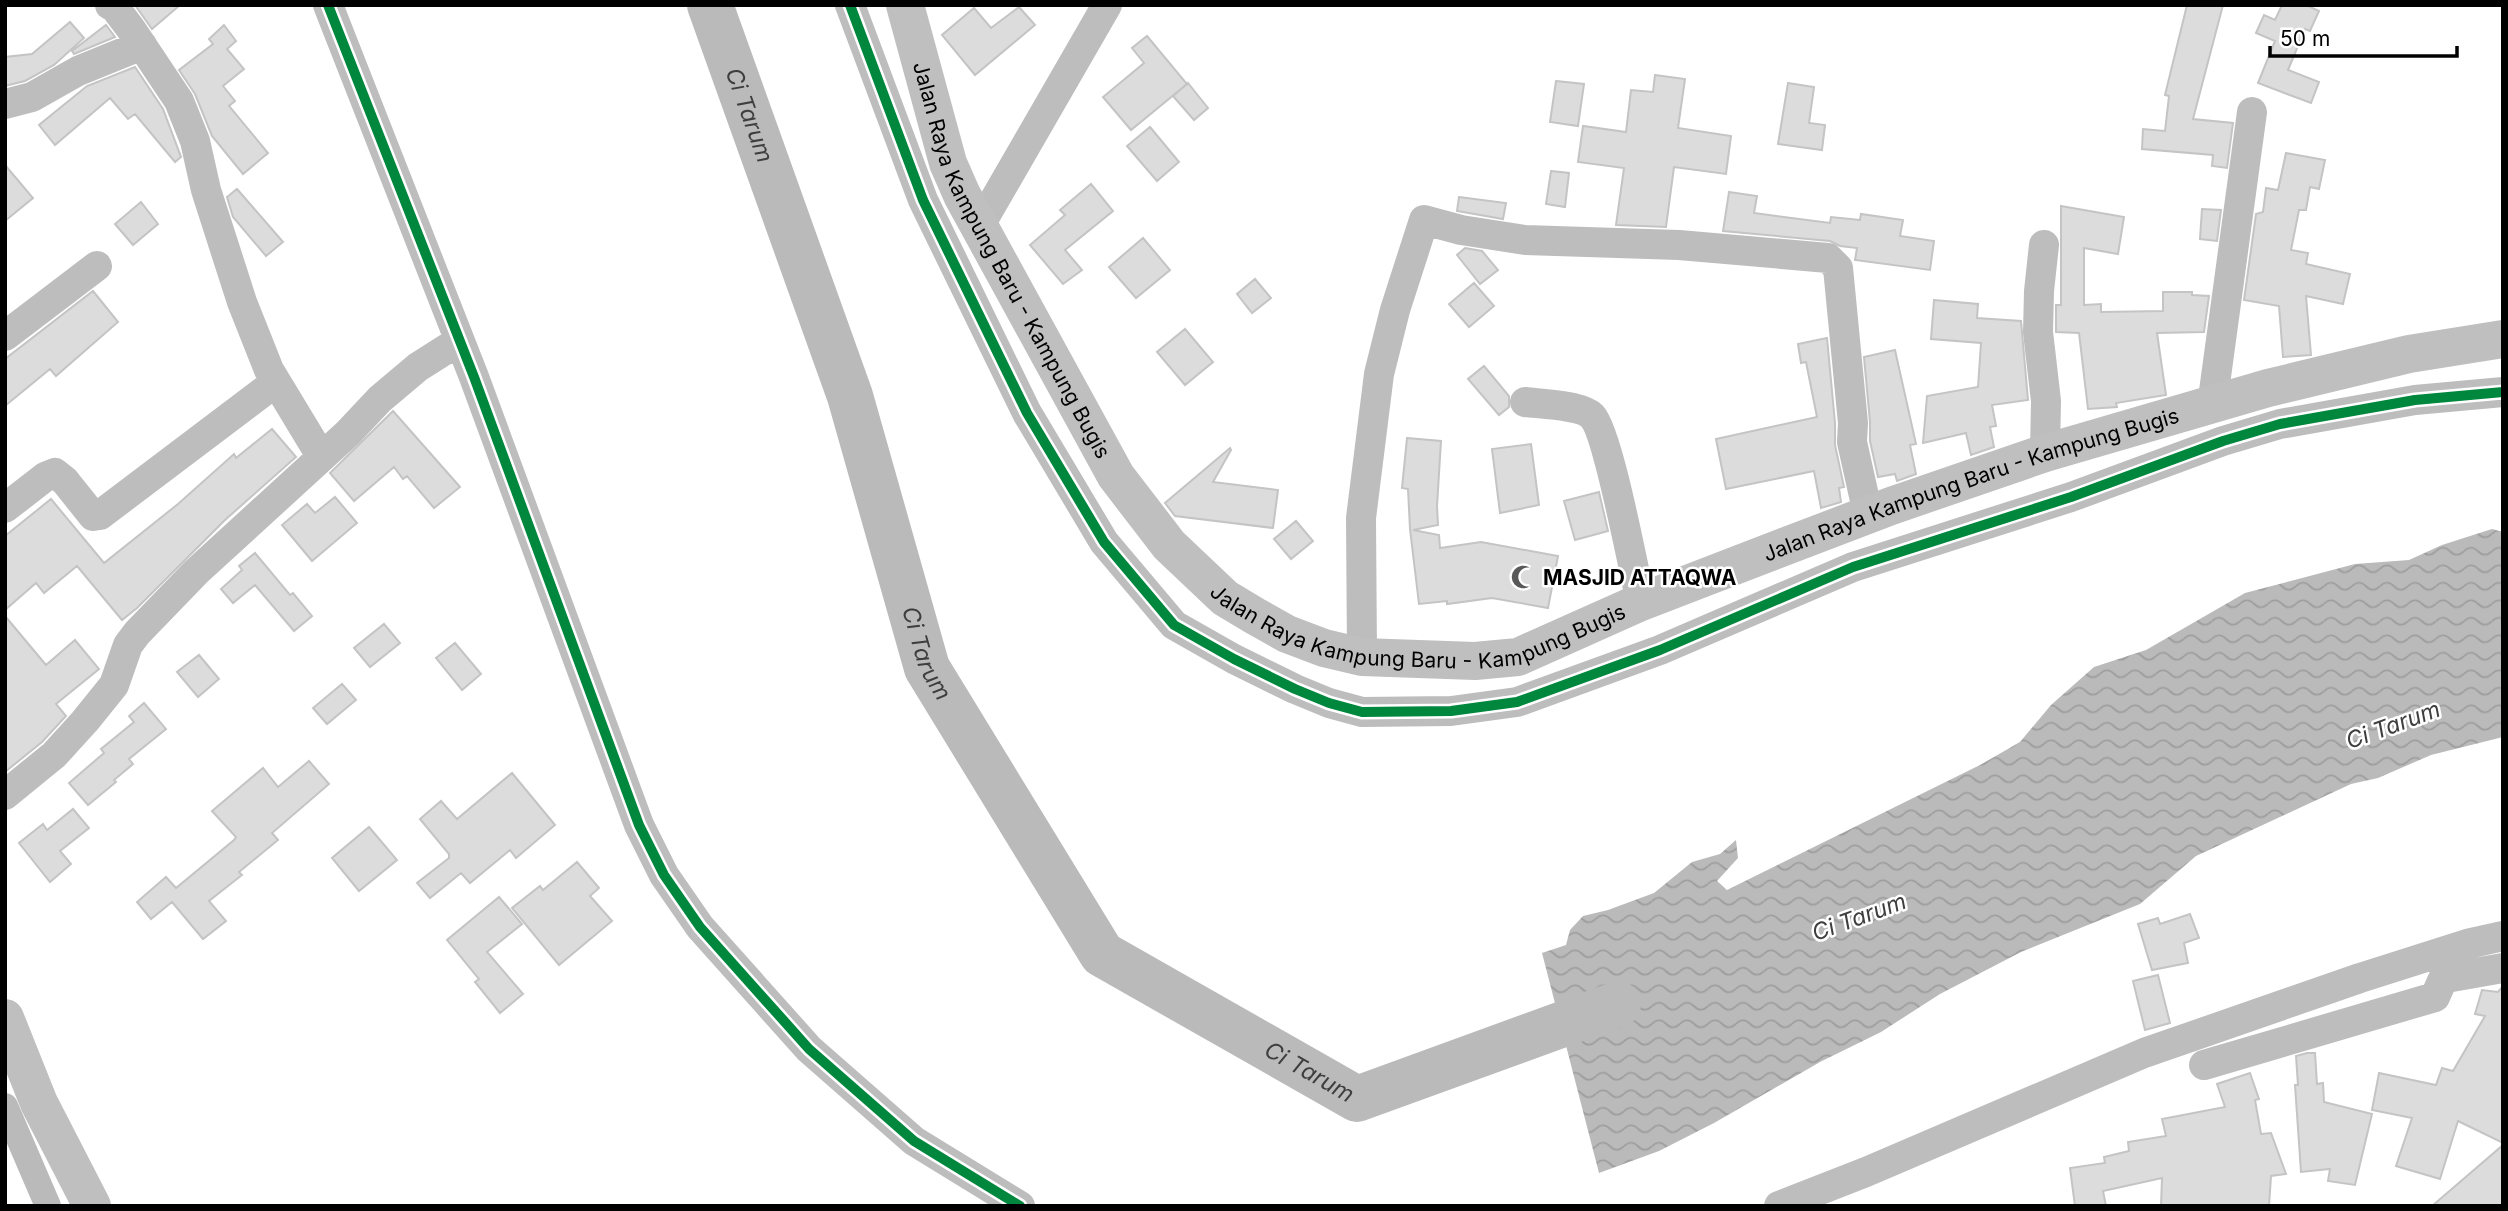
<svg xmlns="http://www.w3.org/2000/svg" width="2508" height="1211" viewBox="0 0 2508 1211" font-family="Inter,sans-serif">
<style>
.water{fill:url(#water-waves)}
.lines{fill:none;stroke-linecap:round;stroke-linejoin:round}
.canal{stroke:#bababa;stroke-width:26}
.river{stroke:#bababa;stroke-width:46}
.building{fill:#dcdcdc;stroke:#c4c4c4;stroke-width:2}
.street{stroke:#bdbdbd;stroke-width:30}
.secondary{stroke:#bfbfbf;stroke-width:38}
.cycleway-casing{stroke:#fff;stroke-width:15}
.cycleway{stroke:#00873e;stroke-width:10}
.labels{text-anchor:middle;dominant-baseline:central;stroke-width:5;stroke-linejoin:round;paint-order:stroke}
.street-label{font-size:21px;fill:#000;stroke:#fff}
.poi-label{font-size:21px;font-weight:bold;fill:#000;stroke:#fff;text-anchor:start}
.water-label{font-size:23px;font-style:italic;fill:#3e3e3e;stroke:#fff}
</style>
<defs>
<pattern id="water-waves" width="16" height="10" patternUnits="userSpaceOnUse" patternTransform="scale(1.75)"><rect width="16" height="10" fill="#bababa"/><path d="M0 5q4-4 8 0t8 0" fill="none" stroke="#9e9e9e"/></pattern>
</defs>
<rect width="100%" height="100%" fill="#fff"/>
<path class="water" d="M2492,529L2503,532V737L2431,755L2378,778L2351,784L2196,856L2140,904L2021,952L1940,994L1881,1032L1820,1062L1714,1123L1659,1151L1599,1173L1542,953L1566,945L1570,930L1583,916L1608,910L1654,893L1692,862L1720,854L1736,840L1738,858L1717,881L1727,890L1980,765L2020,742L2051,705L2094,667L2146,650L2245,593L2355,564L2409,560L2442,545Z"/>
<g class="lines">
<path class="canal" d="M5,1106L48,1206"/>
<path class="river" id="s1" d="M710,5L850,396L927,668L1102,954L1357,1099L1618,1004"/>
</g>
<path class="building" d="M135,5H180L152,29Z
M2187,5H2223L2193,119L2233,123L2227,168L2212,166L2213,155L2142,149L2143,129L2165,131L2169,96L2165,95Z
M2282,5H2306L2319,11L2310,31L2305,29L2288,70L2319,82L2311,103L2258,83L2275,41L2256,33L2264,15L2275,20Z
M1019,7L1035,25L975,75L942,35L974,8L991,28Z
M70,22L84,38L54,65L25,81L5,86V57L32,54Z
M106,25L115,37L74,54L72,51Z
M224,25L236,41L227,49L244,69L223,86L235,101L229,106L268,153L243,174L212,136L195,94L179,70L213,44L209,39Z
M1147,36L1187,84L1131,130L1103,97L1144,63L1132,48Z
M135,67L163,109L181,157L175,162L135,114L128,119L110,98L55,145L39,125L87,86Z
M1655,75L1685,79L1678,128L1731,136L1726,174L1674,167L1666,227L1616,225L1624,168L1578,162L1583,126L1626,132L1631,90L1653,92Z
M1556,81L1584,84L1578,126L1550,122Z
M1188,83L1208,108L1194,120L1173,96Z
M1788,83L1814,87L1809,123L1825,125L1822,150L1778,144Z
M1150,127L1179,162L1157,181L1127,146Z
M2286,153L2325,160L2319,189L2310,187L2306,210H2299L2291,250L2308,253L2306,264L2350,274L2343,304L2306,296L2311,355L2283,357L2279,306L2244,300L2256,214L2263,212L2266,188L2278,190Z
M5,165L33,198L5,221Z
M1551,171L1569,173L1565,207L1546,204Z
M1091,184L1113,211L1065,250L1082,270L1063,284L1030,245L1065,215L1060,210Z
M237,189L283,242L266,256L233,217L227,197Z
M1729,192L1757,196L1754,213L1830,223L1831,217L1860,220L1861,214L1903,220L1900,236L1934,241L1930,270L1855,260L1857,248L1840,246L1830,241L1723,231Z
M1459,197L1506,203L1503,219L1457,211Z
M141,202L158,224L133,245L115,224Z
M2061,206L2124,217L2118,254L2084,248V305L2101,304V312L2163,311V292H2192V295L2209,296L2204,332L2157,333L2166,395L2116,403L2117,407L2088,409L2079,333L2056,332V305H2061Z
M2202,209L2221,210L2217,241L2200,239Z
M1143,238L1170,270L1136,298L1109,267Z
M1465,248L1482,251L1498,270L1480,284L1457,255Z
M1255,279L1271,298L1252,313L1237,294Z
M1474,283L1494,306L1469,327L1449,304Z
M93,291L118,322L56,376L50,369L5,406V359Z
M1934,300L1978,304L1977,318L2021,321L2028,400L1992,405L1996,426L1990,427L1994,447L1971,455L1966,433L1923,443L1927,396L1978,387L1981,343L1931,339Z
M1185,329L1213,362L1185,385L1157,352Z
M1827,338L1835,423V445L1844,487L1839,488L1841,502L1821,508L1814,471L1726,489L1716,439L1817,417L1806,362L1801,363L1798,344Z
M1895,350L1916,444L1910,445L1916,474L1897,481L1895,474L1878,477L1870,441V422L1864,357Z
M1484,366L1509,396V407L1499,415L1468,379Z
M393,411L460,487L434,508L407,476L403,479L394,467L354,501L330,473Z
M272,429L296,457L225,520L137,608L122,620L77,566L44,593L36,583L5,610V536L51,499L104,563L178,504L234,454L236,458Z
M1407,438L1441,441L1437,506L1438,525L1413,530L1439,535L1440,548L1481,542L1558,556L1548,608L1492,598L1447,604V601L1419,604L1410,529L1408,489L1402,488Z
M1531,444L1539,505L1500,513L1492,449Z
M1230,448L1231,450L1213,482L1278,490L1273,528L1175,516L1165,503Z
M1599,492L1608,531L1575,540L1564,501Z
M335,497L357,523L312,561L282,525L307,504L315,513Z
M1296,521L1313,541L1291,559L1274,539Z
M255,553L290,595L293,593L312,616L294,631L255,585L233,603L221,589L242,570L239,566Z
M5,616L46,665L75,640L99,669L56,704L66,716L42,742L5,772Z
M384,624L400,643L370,667L354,648Z
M455,643L481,674L462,690L436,658Z
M199,655L219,679L198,697L177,672Z
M342,684L356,700L327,724L313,708Z
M144,703L166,729L129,759L133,764L114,780L116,782L88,805L69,783L104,753L101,749L134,722L129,716Z
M309,761L329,784L272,833L278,840L239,872L242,875L209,901L226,921L203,939L172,902L151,919L137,902L166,877L176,888L234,840L236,837L212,811L263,768L278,787Z
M512,773L555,825L516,858L510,850L470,883L461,873L430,898L417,883L449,858V854L420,819L441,801L457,819Z
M73,809L89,828L60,851L71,864L50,882L19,843L43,824L47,830Z
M369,827L397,860L359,891L332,858Z
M577,862L599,888L590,896L612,921L559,965L512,908L540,886L543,890Z
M499,897L522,924L487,952L523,994L500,1013L475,982L479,979L447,940Z
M2190,914L2199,938L2184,943L2188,963L2152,970L2138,924L2158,918L2160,924Z
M2158,975L2170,1023L2145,1030L2133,981Z
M2503,986V1143L2458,1121L2440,1179L2396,1166L2412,1118L2372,1110L2379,1073L2436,1085L2442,1068L2453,1071L2485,1016L2475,1014L2482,990L2498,992Z
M2307,1053H2315L2317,1084L2323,1083L2324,1102L2372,1114L2355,1185L2328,1181L2330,1169L2301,1172L2295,1085H2298L2296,1056Z
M2250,1073L2259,1099L2255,1100L2261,1134L2271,1133L2286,1174L2271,1176L2269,1206H2161L2162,1178L2103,1191L2106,1206H2075L2070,1168L2105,1163L2104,1157L2129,1151L2128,1142L2166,1136L2162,1119L2225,1107L2217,1084Z
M2503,1145V1206H2432Z"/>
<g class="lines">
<path class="street" d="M110,5L115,8L131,29L179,101L195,141L206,190L242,302L269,370L321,456
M328,5L474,377L639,825L664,875L700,927L809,1049L914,1141L1020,1206
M850,5L923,200L1027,413L1104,542L1174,625L1234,659L1295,689L1329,703L1362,712L1451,711L1517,702L1660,650L1853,567L2071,497L2223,441L2280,424L2415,400L2503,392
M5,104L32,97L78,71L142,45
M980,225L1107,5
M2044,245L2039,291L2038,332L2046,401L2045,453
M5,336L97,266
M1525,402C1541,404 1581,405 1592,416C1608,432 1634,572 1641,602
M2212,406L2252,112
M5,508L45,477L55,473L65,481L93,516L100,515L276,382
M1362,657L1361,518L1379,374L1395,310L1424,220L1461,230L1525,240L1679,245L1828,258L1838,268L1853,423L1852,442L1868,514
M5,795L54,755L85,721L114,685L128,645L137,633L196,572L348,433L380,399L418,367L459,341
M2204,1065L2435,997L2442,981L2446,978L2503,968
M1779,1206L1866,1172L2144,1053L2360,978L2467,944L2503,936"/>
<g class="secondary">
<path id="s2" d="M905,5L948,163L962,195L1116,476L1169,545L1225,598L1255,616L1287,634L1324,648L1362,657L1475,661L1518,657L1641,602L1755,558L1891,506L2045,453L2268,388L2409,354L2503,339"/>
<path d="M5,1018L39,1103L92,1206"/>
</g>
<g class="cycleway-casing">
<path id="cycleway" d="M328,5L474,377L639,825L664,875L700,927L809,1049L914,1141L1020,1206
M850,5L923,200L1027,413L1104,542L1174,625L1234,659L1295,689L1329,703L1362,712L1451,711L1517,702L1660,650L1853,567L2071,497L2223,441L2280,424L2415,400L2503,392"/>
</g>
<use href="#cycleway" class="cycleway"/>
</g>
<defs>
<g id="mosque-bare" transform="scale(1.89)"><path d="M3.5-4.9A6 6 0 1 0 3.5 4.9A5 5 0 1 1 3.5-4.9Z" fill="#595959" stroke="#fff" stroke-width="2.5" paint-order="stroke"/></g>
</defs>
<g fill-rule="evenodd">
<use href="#mosque-bare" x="1523" y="577"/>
</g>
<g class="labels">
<g class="street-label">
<text stroke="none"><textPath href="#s2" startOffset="278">Jalan Raya Kampung Baru - Kampung Bugis</textPath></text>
<text stroke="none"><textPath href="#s2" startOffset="1475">Jalan Raya Kampung Baru - Kampung Bugis</textPath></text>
<text stroke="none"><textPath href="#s2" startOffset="887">Jalan Raya Kampung Baru - Kampung Bugis</textPath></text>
</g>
<g class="poi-label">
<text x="1543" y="577">MASJID ATTAQWA</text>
</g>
<g class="water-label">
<text stroke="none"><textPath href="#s1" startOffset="117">Ci Tarum</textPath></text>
<text stroke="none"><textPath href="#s1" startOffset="684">Ci Tarum</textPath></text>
<text transform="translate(2393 725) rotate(-20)">Ci Tarum</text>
<text transform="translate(1859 917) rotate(-20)">Ci Tarum</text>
<text stroke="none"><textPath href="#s1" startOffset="1272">Ci Tarum</textPath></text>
</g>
</g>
<rect width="2508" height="1211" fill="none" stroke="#000000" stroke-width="14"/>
<path d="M2270 46v10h187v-10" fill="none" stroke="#000000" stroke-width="3.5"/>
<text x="2280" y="46" font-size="21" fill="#000000" stroke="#ffffff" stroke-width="5" paint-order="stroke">50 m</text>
</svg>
